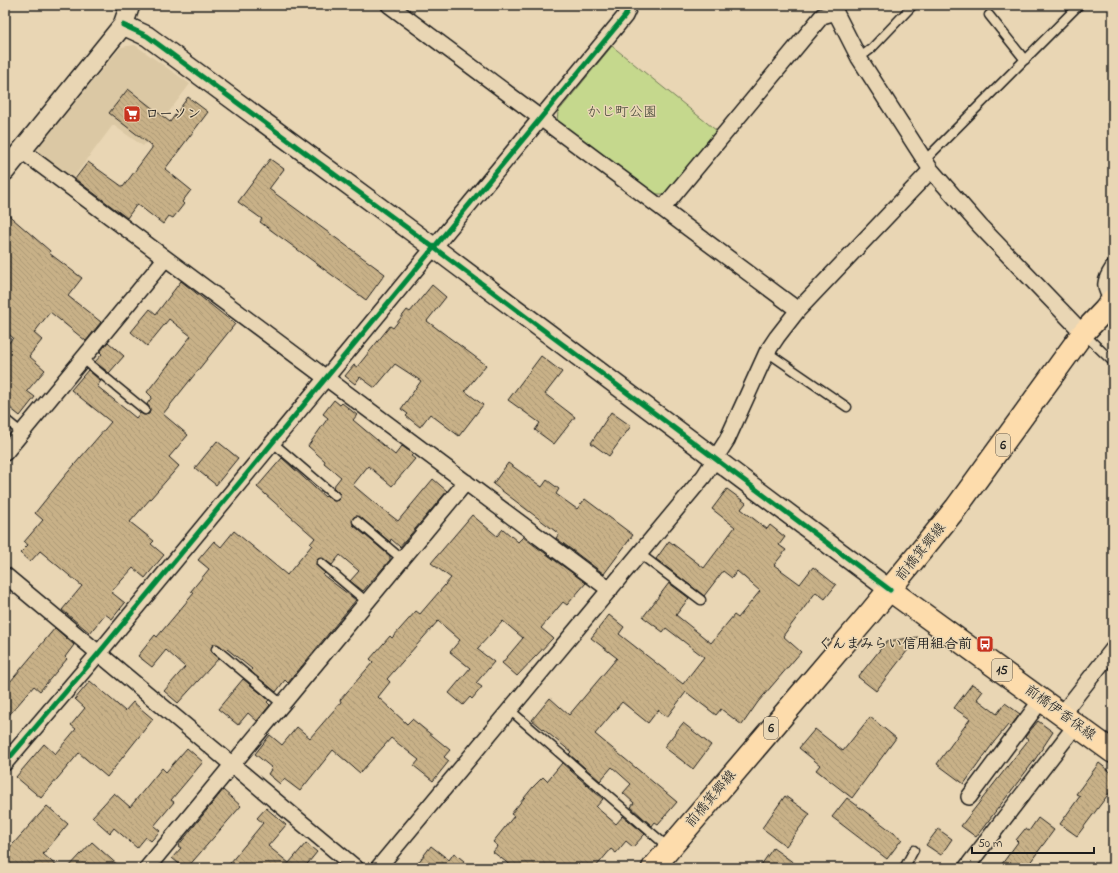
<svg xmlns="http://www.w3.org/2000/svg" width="1118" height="873" viewBox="0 0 1118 873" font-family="'Indie Flower','Klee One',sans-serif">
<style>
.built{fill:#dbc8a4}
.park{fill:#c5d88d;stroke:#707a54}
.building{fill:url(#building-back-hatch);stroke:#1c1c1c}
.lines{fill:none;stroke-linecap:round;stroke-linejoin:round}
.service-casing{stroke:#1c1c1c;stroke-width:11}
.minor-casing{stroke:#1c1c1c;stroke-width:18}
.tertiary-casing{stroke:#1c1c1c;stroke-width:22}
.primary-casing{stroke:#1c1c1c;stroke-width:25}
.service{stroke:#e9d6b4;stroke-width:8}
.minor{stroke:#e9d6b4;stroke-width:15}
.tertiary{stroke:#e9d6b4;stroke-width:19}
.primary{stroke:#fddcac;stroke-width:22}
.cycleway-casing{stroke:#e9d6b4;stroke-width:8}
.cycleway{stroke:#00873e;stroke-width:5}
.labels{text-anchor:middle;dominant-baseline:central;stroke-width:3;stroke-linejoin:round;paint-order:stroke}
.shield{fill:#e9d6b4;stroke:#5a544a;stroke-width:1}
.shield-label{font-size:13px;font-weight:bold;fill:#1c1c1c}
.park-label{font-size:14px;fill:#3e4233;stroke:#e9d6b4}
.poi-label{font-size:14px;font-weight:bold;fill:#1c1c1c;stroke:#e9d6b4;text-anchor:start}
.street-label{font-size:14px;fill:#1c1c1c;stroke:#e9d6b4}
</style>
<defs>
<pattern id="building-back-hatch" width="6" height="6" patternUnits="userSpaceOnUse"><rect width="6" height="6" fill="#c8b188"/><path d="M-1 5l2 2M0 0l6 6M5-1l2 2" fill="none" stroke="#ab9875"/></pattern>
</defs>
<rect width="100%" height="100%" fill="#e9d6b4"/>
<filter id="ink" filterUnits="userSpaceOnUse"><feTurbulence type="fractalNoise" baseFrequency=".025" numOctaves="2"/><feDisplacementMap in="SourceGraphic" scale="8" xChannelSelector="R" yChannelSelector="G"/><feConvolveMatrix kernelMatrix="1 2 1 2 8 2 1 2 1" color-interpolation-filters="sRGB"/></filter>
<g filter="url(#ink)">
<path class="built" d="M135,45L190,84L143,146L113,125L71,181L40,159L38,147L121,47Z"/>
<path class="park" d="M612,46L717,131L664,194H656L557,121L558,112Z"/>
<path class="building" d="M128,89L170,122L188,97L208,112L165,169L191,190L182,202L184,204L173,218L169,216L163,224L137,204L127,218L75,179L88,162L123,187L152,148V146L109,113Z
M270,159L284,169L269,189L385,274L366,300L260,222L262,219L238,202Z
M5,212L50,251L49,253L82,278L68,296L101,322L86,341L50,312L34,333L42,340L29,356L45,370L27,391L35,397L20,416L5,404V347L13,338L5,331Z
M181,281L235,324L163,414L188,435L169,457L179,466L130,522L154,541L151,544L164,555L145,578L133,568L111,592L125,603L112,619L105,614L90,633L62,610L82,586L40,551L30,562L20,553L28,545L24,542L43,520L35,513L63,478L111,422L71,390L88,370L101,381L97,386L136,418L140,413L144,415L149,414L150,408L147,404L152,397L147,392L191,336L169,319L147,346L131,332L150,309L156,314Z
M432,285L446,297L427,321L486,365L465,391L483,405L459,436L430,414L420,427L406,416L408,414L401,409L421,381L395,364L375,388L360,377L355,384L345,376L354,365L357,367L390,326L393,328L407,310L410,312Z
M108,342L124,356L109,373L95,362L102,354L100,352Z
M541,356L562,372L545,394L575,417L554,444L535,430L540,423L508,400Z
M334,400L340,405L342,403L357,415L353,420L395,455L402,446L413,454L411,456L415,459L392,486L368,466L353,485L372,501L398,521L433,479L447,491L400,547L391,539L390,542L360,517L356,516L353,518V525L390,556V560L363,591L350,581L359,571L340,555L332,565L322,558L317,560L316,565L325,573L323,575L356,600L288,683L285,680L276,692L250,671L252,669L227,649L226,650L219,645L214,644L212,646L211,651L219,658L178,703L164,691L185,667L166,650L152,667L138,656L155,635L157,637L194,593L191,591L209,569L198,560L214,541L221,547L234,531L287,575L312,545L310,544L315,538L257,487L282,458L325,497L326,496L334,501L339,500L340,494L333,487L341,477L324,463L325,461L308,446L328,418L323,414Z
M611,412L631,426L609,456L591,443Z
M217,441L238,458L216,485L195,468Z
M508,463L542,487L547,480L559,489L556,494L577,509L585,499L633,535L604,574L556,538L559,534L493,484Z
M727,489L746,503L741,509L767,529L770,525L785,537L779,545L786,550L774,565L800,584L813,567L836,585L825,599L816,592L783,636L801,652L758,702L742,725L721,709L716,715L686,692L667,717L658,710L648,723L622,702L595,734L677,802L658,824L655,822L652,826L631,807L634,803L623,793L631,784L612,767L600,781L569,754L571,752L532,720L550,698L569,715L617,658L591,638L609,615L624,627L619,634L683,684L704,657L666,628L663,632L643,617L669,583L689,598L676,615L711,643L734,615L738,618L760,591L737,571L732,578L723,571L704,596L656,559L669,541L704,568L735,527L712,509Z
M472,515L497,536L503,529L518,542L523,537L586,583L567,605L563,602L541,628L553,638L517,676L502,663L523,638L503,621L477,649L494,662L476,683L482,687L472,699L470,697L463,705L449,693L470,668L450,652L460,640L438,621L387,679L390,682L378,697L407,724L412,719L450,750L444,757L449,761L433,781L414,766L419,760L391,738L360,773L333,750L300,791L284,779L280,784L268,774L272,768L255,754L270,735L282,745L297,727L310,738L341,702L340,700L373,662L370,659L390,636L392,638L416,611L420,614L451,578L431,563Z
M55,628L74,645L65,657L67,659L40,691L34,686L5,720V688Z
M918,637L876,691L858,677L887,641Z
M243,679L269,700L267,702L270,705L257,721L248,713L238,725L218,709Z
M90,681L125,711L133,702L153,719L107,777L79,753L41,798L16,777L44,744L55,754L76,729L71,725L85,708L75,699Z
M972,684L983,691L977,699L997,714L1005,703L1020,714L1010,727L1008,725L994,742L964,784L937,764L970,719L954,708Z
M870,717L896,738L852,798L816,770L820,765L799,748L815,729L843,751Z
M1038,721L1053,732L1034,761L976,837L961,826L1029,739L1025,737Z
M683,723L711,745L693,769L664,747Z
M187,748L203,762L171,800L174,802L154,826L160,831L151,841L146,837L137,848L114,828L110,833L92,817L114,793L130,807L162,768L166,772Z
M562,763L603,799L596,807L616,824L623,816L645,834L633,847L626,841L616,853L611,849L595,868H514L493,852L498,846L493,842L514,816L511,814L533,787L543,777L547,781Z
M1099,763L1113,774V788L1077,836L1060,824L1080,796L1076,794Z
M223,790L241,806L187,868H184L172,858L181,848L178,846Z
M785,796L810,814L786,846L762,828Z
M847,798L902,839L887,859L832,817Z
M47,806L68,824L43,854L59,868H5V853Z
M266,808L286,825L268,846L289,863L306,843L317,852L304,868H226L263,823L257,818Z
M1038,818L1054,830L1026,868H999L1018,842L1016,840L1025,829L1029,831Z
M938,829L952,839L941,855L926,845Z
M92,842L121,868H68Z
M431,846L449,860L454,853L464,861L459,868H414Z
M773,848L801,868H759Z"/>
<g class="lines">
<g class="service-casing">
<path id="service" d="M989,15L1025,60
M859,58L871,49L913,5
M924,161L1079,5
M1083,333L1113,362
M767,352L847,407
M83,359L145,410
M5,419L22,433
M272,442L335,496
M357,521L403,560
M640,554L701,600
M321,563L367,602
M216,649L283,705
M511,711L669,848
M904,868L914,850"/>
</g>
<g class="minor-casing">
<path id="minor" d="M389,5L798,310
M832,5L859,58L931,170L980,226L1083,333
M22,151L610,590
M663,208L822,16L836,12
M1113,268C1105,280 1102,288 1113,299
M5,453L165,259
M5,575L356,868
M1062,714L1113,649
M5,763L98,654L625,16L630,5
M969,797L1042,699
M147,868L466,482
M378,868L704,476L727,440L767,352L777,337L798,310L931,170
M966,868L1076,725"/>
</g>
<g class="tertiary-casing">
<path id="tertiary" d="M123,25L147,36L433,247L890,590
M5,171L123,25L130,5"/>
</g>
<g class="primary-casing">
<path id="primary" d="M890,590L1113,752
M653,868L871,612L956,508L1083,333L1105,310L1113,299"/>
</g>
<use href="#service" class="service"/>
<use href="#minor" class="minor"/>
<use href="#tertiary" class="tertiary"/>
<use href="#primary" class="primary"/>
<g class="cycleway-casing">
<path id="cycleway" d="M123,25L147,36L433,247L890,590
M5,763L98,654L625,16L630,5"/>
</g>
<use href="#cycleway" class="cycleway"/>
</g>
</g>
<defs>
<g id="supermarket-square" transform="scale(0.9)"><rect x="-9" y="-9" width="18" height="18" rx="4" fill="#c8321e" stroke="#e9d6b4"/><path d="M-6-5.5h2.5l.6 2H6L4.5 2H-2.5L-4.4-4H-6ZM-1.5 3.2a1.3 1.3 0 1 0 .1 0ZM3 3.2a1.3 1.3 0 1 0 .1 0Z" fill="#fff"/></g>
<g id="bus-square" transform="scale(0.9)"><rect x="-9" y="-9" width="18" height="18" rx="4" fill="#c8321e" stroke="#e9d6b4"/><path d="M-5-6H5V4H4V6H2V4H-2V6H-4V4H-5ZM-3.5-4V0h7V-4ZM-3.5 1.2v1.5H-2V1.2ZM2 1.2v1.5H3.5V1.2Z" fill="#fff"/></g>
</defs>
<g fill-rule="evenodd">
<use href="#supermarket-square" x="132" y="114"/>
<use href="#bus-square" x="985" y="644"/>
</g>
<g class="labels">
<g class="shield">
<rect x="996" y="434" width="14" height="22" rx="3"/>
<rect x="992" y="659" width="20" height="22" rx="3"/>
<rect x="764" y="717" width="14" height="22" rx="3"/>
</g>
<g class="shield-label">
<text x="1003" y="445">6</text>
<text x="1002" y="670">15</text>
<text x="771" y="728">6</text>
</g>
<g class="park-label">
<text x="622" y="112">かじ町公園</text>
</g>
<g class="poi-label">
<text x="145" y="114">ローソン</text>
<text x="972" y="644" text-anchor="end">ぐんまみらい信用組合前</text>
</g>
<g class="street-label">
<text transform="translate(921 552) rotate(-51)">前橋箕郷線</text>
<text transform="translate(1060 713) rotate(36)">前橋伊香保線</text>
<text transform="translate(711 799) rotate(-50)">前橋箕郷線</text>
</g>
</g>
<rect width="1118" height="873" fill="none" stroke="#e9d6b4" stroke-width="20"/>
<rect x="10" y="10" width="1098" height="853" fill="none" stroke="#1c1c1c" stroke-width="1.5" filter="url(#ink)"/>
<path d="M972 847v6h122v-6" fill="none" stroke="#1c1c1c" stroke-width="2"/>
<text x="978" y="847" font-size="12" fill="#1c1c1c" stroke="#e9d6b4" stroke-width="3" paint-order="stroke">50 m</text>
</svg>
